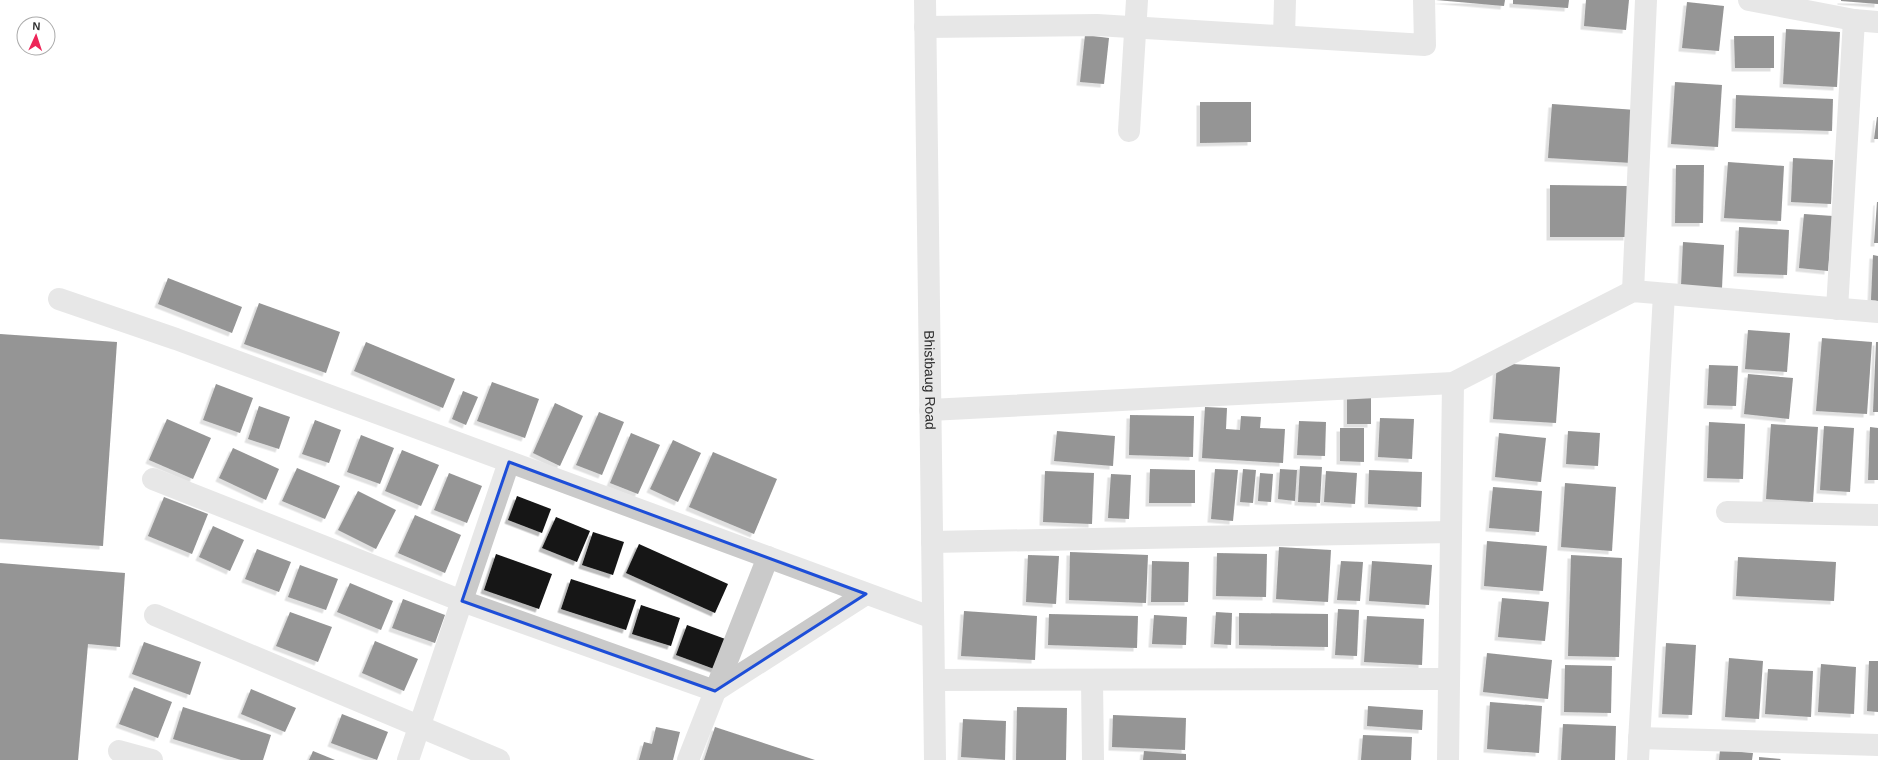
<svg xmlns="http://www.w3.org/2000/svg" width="1878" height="760" viewBox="0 0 1878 760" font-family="Helvetica,sans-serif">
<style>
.building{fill:#141414;filter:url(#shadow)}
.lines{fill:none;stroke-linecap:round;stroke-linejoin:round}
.minor{stroke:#cacaca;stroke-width:22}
.marked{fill:none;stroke:#1d4ed8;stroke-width:3;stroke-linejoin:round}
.labels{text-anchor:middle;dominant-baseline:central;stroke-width:4;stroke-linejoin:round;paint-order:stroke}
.street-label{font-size:14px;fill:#2d2d2d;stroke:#fff}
</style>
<defs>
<filter id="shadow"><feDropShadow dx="-3.5" dy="3.5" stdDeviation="0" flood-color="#0004"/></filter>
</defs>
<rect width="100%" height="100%" fill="#fff"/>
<path class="building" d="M1436,0H1505L1504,6Z
M1513,0H1569L1568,8L1513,4Z
M1586,0H1629L1626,30L1584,26Z
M1841,0H1878V4L1841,1Z
M1687,2L1724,6L1719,51L1682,48Z
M1786,29L1840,32L1837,87L1783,84Z
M1085,35L1109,38L1104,84L1080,82Z
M1734,36H1774V68H1735Z
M1675,82L1722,85L1718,147L1671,144Z
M1736,95L1833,99L1832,131L1735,128Z
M1200,102H1251V142L1200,143Z
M1552,104L1636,110L1632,163L1548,158Z
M1877,117H1878V139H1874Z
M1793,158L1833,160L1831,204L1791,202Z
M1728,162L1784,166L1781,221L1724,218Z
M1676,165H1704L1703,223H1675Z
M1550,185L1627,186V237H1550Z
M1877,202H1878V243H1874Z
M1804,214L1833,216L1828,271L1799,268Z
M1739,227L1789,230L1787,275L1737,273Z
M1683,242L1724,245L1722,288L1681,286Z
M1873,255L1878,256V301L1871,300Z
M168,278L242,307L232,333L158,304Z
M259,303L340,332L326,373L244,344Z
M1748,330L1790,333L1787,372L1745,369Z
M0,334L117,342L103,546L0,539Z
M1822,338L1872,342L1867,414L1816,411Z
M366,342L455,379L443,408L354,371Z
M1876,342H1878V412H1873Z
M1497,363L1560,367L1556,423L1493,419Z
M1709,365L1738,366L1736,406L1707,405Z
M1748,374L1793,378L1789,419L1744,414Z
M492,382L539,399L525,438L477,421Z
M216,384L253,398L240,433L203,420Z
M463,391L478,397L466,425L452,419Z
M1347,395H1371V424H1347Z
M555,403L583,416L560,466L533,453Z
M259,406L290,417L279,449L248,439Z
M1205,407L1227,408L1226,429L1240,430L1241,416L1261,417L1260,428L1285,429L1283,463L1202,458Z
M599,412L624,422L602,475L576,465Z
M1130,415L1194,416L1193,457L1129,455Z
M1380,418L1414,419L1412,459L1378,457Z
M167,419L211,438L193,479L149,460Z
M315,420L341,430L329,463L302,454Z
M1299,421L1326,422L1325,456L1297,455Z
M1709,422L1745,424L1743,479L1707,478Z
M1771,424L1818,427L1813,502L1766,499Z
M1824,426L1854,428L1850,492L1820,490Z
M1870,427L1878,428V480H1868Z
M1340,428H1364V462L1340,461Z
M1057,431L1115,436L1113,466L1054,461Z
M1568,431L1600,433L1598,466L1566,464Z
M631,433L660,445L638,494L610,483Z
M1499,433L1546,438L1541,482L1495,477Z
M361,435L394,448L380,484L347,472Z
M673,440L701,453L678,502L650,489Z
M233,448L279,469L266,500L219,478Z
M402,450L439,465L421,506L385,491Z
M713,452L777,479L754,534L689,507Z
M1300,466L1322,467L1320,503L1298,502Z
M297,468L340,486L325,519L282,501Z
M1150,469L1195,470V503H1149Z
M1215,469L1238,470L1233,521L1211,519Z
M1243,469L1256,470L1253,503L1240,502Z
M1280,469L1297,470L1295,501L1278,499Z
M1369,470L1422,472L1421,507L1368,504Z
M1045,471L1094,473L1092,524L1043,522Z
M1326,471L1357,473L1355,504L1324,502Z
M449,473L482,486L467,523L434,510Z
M1260,473L1273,474L1271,502L1258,501Z
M1111,474L1131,475L1129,519L1108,518Z
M1565,483L1616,487L1612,551L1561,547Z
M1493,487L1542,491L1539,532L1489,528Z
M358,491L396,510L376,549L338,530Z
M517,496L551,509L542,533L508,520Z
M164,497L208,514L192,554L148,536Z
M415,515L461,535L445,573L398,553Z
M556,517L590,531L577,562L542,548Z
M213,526L244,540L230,571L199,557Z
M593,532L624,542L613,575L582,565Z
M1487,541L1547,546L1543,591L1484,586Z
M639,544L728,584L715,613L626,573Z
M1279,547L1331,550L1328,602L1276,599Z
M257,549L291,562L279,592L245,579Z
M1070,552L1148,555L1146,603L1069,600Z
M1217,553L1267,554L1266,597L1216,596Z
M496,554L552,574L539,609L484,590Z
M1028,555L1059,556L1056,604L1026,602Z
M1571,555L1622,558L1619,657L1568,656Z
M1738,557L1836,562L1834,601L1736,596Z
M1152,561L1189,562L1188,602H1151Z
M1341,561L1363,562L1360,601L1337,600Z
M1372,561L1432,565L1429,605L1369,601Z
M0,563L125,573L120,647L88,644L78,760H0Z
M300,565L338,579L326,610L288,597Z
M571,579L636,600L626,630L561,609Z
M350,583L393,601L381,630L337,612Z
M1502,598L1549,602L1545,641L1498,637Z
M403,599L445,615L435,643L392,628Z
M641,605L680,618L671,646L632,634Z
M1338,609L1359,610L1357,656L1335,655Z
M964,611L1037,616L1035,660L961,656Z
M290,612L332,627L318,662L276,646Z
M1216,612L1232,613L1231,645L1214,644Z
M1239,613L1328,614V647L1239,645Z
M1049,614L1138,616L1137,648L1048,645Z
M1154,615L1187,617L1186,645L1152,644Z
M1367,616L1424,619L1422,665L1364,662Z
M687,625L728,640L717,670L676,655Z
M375,641L418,659L404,691L362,673Z
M144,642L201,662L190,695L132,674Z
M1666,643L1696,645L1692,715L1662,714Z
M1487,653L1552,660L1548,699L1483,692Z
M1729,658L1763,661L1759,719L1725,717Z
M1869,661H1878V712L1867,711Z
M1821,664L1856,667L1854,714L1818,712Z
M1565,665L1612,666L1611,713L1564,712Z
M1768,669L1813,671L1811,717L1765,714Z
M134,687L172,702L158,738L119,724Z
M251,689L296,708L285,732L241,714Z
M1490,702L1542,706L1539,753L1487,749Z
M1368,706L1423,710L1422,730L1367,726Z
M183,707L271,735L263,760H241L173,739Z
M1017,707L1067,708L1066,760H1016Z
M342,714L388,732L377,760L331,743Z
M1113,715L1186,718L1185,750L1112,747Z
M963,719L1006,721L1005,760L961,757Z
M1563,724L1616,726L1615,760H1561Z
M656,727L680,732L673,760H639L644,742L652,744Z
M715,727L815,760H704Z
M1363,735L1412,737L1411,760H1361Z
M1720,750L1753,753L1752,760H1719Z
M313,751L335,760H309Z
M1144,751L1186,754V760H1143Z
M1759,757L1781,759L1780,760H1759Z"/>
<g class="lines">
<g class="minor">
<path id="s1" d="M925,0L935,760"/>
<path d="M1749,0L1854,20L1878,22"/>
<path d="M925,27L1097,25L1425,45L1424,0"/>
<path d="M1284,36L1285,0"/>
<path d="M1129,131L1137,0"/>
<path d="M1633,291L1646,0"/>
<path d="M59,299L176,339L933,618"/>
<path d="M1837,309L1854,20"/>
<path d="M930,410L1453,383L1633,291L1878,312"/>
<path d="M153,479L462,601L715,691L866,594"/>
<path d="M1727,512L1878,515"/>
<path d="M932,542L1451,532"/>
<path d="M155,615L499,760"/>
<path d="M934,680L1449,679"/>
<path d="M1092,680L1093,760"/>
<path d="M1639,738L1878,745"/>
<path d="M119,751L152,760"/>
<path d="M408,760L509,462"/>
<path d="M688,760L768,557"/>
<path d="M1448,760L1453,383"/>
<path d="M1638,760L1664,294"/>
</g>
</g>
<path d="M0 0H1878V760H0ZM509,462L866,594L715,691L462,601Z" fill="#fff" fill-opacity=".55" fill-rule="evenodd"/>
<path class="marked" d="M509,462L866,594L715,691L462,601Z"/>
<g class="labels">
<g class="street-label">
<text stroke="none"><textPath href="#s1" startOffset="380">Bhistbaug Road</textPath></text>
</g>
</g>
<g transform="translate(36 36) rotate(3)"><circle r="19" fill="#ffffff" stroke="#ababab"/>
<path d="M0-3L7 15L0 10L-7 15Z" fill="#ed2558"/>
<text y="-6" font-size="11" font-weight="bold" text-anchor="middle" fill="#2d2d2d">N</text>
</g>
</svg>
